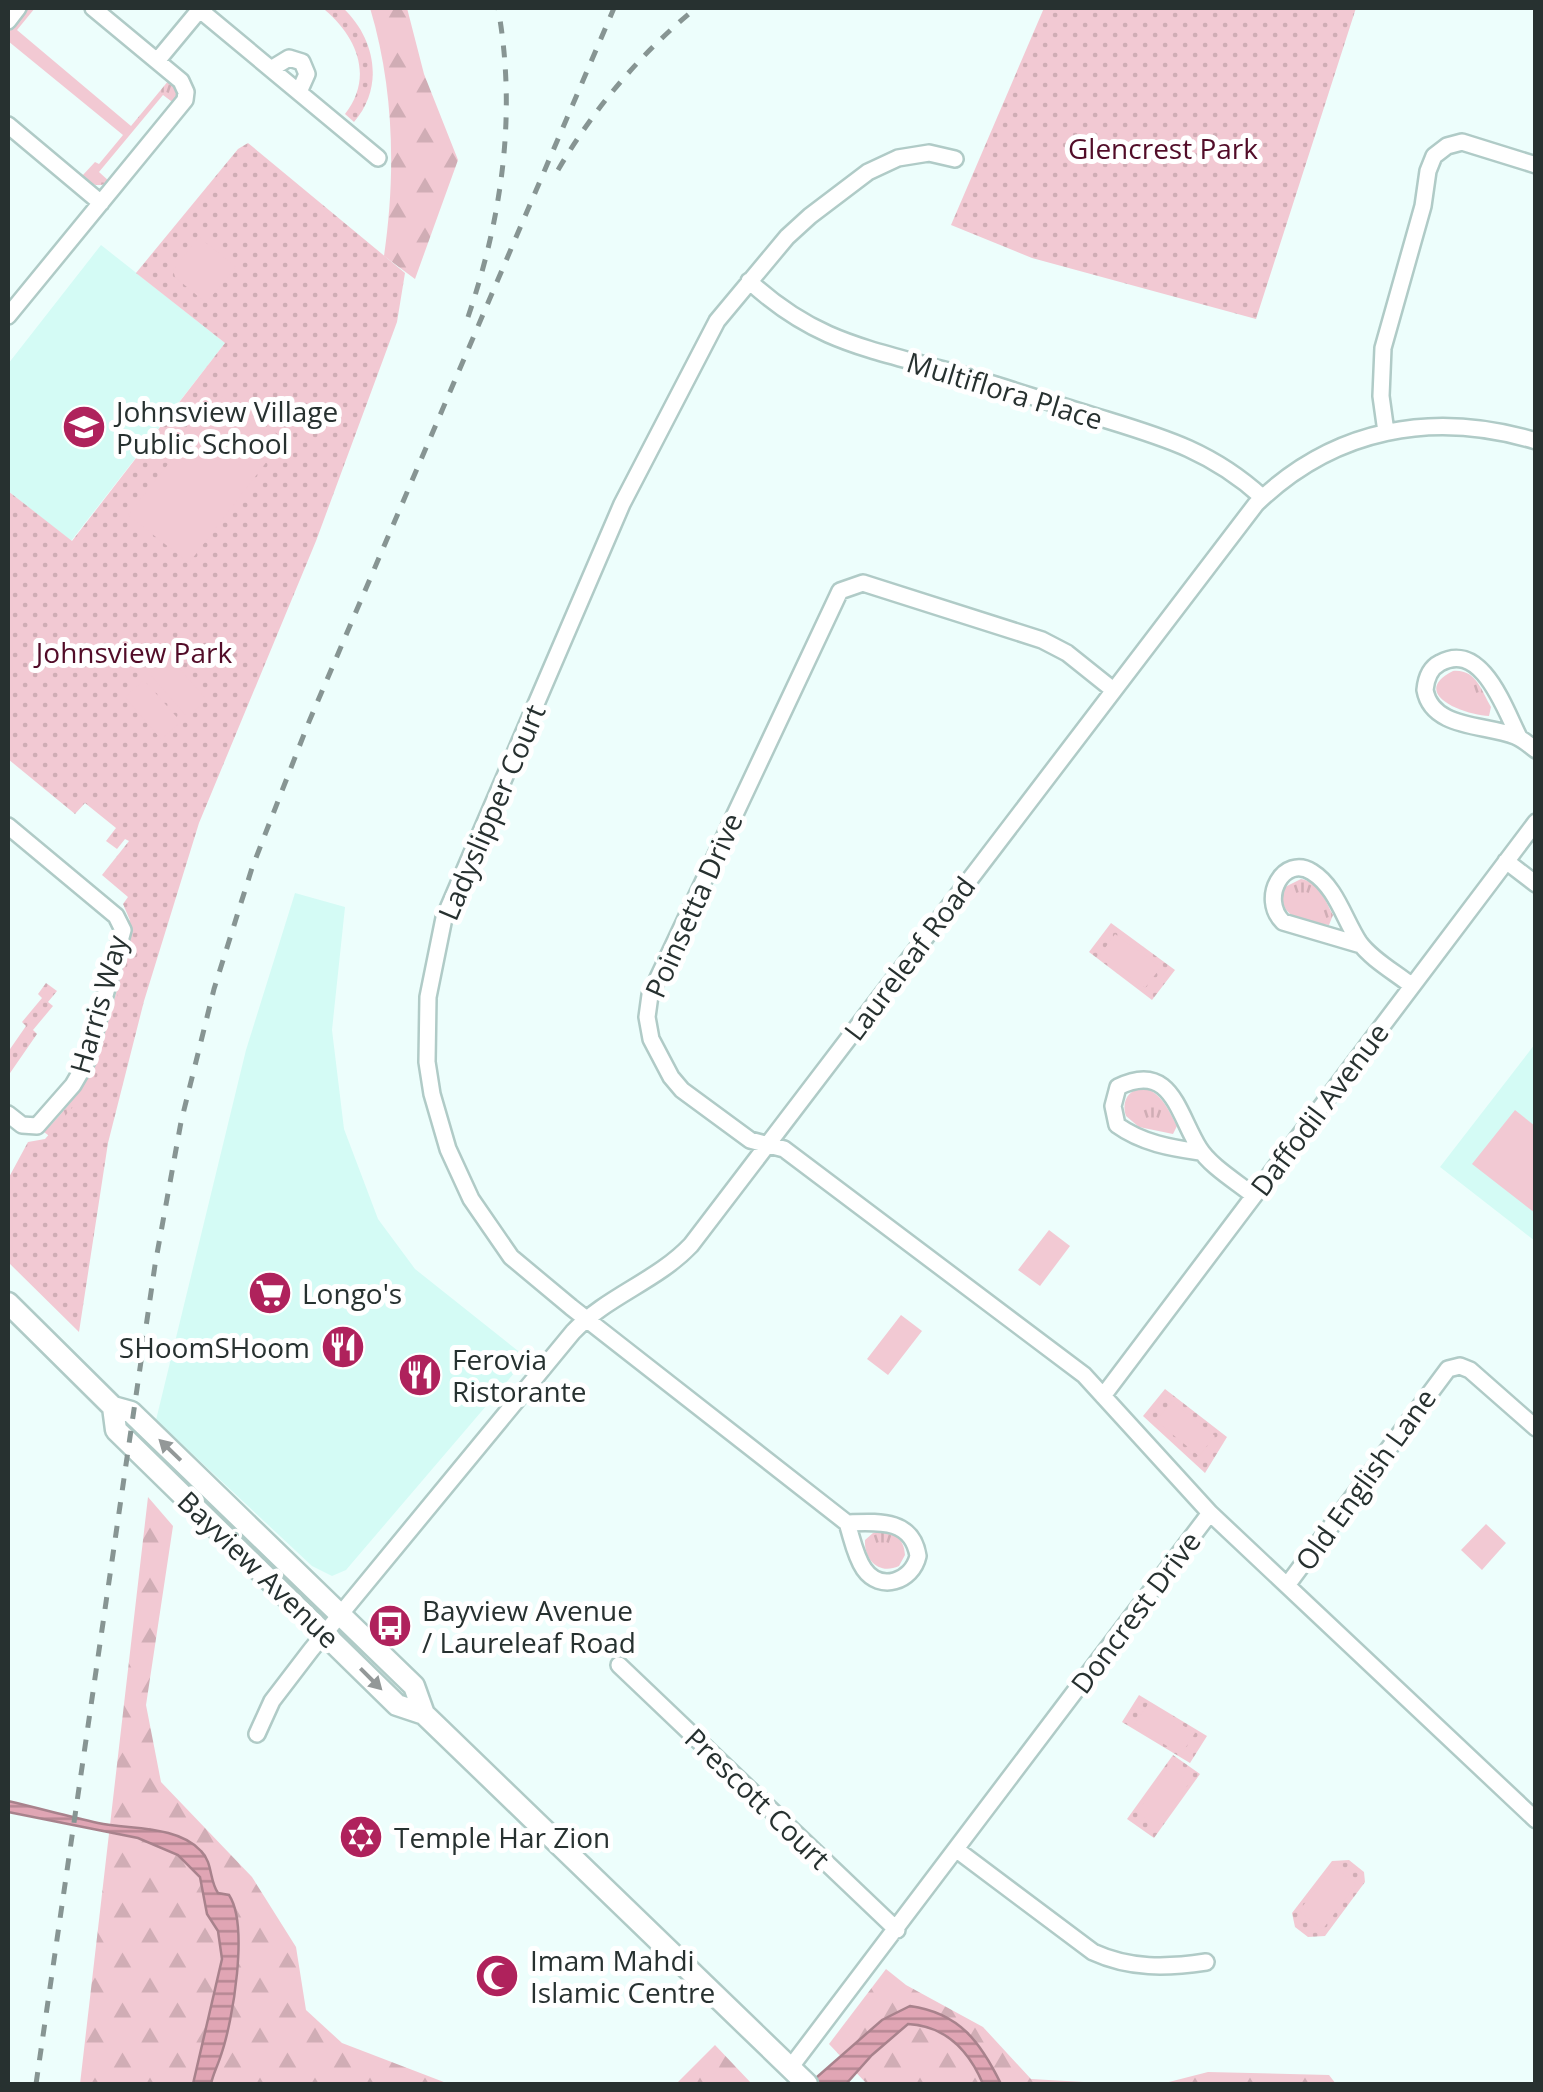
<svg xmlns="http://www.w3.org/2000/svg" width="1543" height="2092" viewBox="0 0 1543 2092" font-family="'Open Sans',sans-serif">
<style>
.built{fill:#d4fbf5}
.grass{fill:url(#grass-tufts)}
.forest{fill:url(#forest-firs)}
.park{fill:url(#park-dots)}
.pitch{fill:#f2c9d3}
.water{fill:url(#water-rules);stroke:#a8828c;stroke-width:2.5}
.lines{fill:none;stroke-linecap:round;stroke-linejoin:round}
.minor-casing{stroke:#b0cbc7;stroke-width:20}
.secondary-casing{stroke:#b0cbc7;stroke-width:25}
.minor{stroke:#fff;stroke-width:15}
.secondary{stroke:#fff;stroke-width:20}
.rail{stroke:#879593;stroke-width:5;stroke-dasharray:12 12;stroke-linecap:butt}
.oneway{fill:#939898}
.labels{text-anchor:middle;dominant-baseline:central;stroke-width:10;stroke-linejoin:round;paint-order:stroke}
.park-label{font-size:28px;fill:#520c28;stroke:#fff}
.street-label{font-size:28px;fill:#273130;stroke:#fff}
.poi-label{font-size:28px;fill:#273130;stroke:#fff;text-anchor:start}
</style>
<defs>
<pattern id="grass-tufts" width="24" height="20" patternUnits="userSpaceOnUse" patternTransform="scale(2.5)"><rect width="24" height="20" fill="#f2c9d3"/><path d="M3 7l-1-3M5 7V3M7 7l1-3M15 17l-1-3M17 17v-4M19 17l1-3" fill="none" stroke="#d0adb5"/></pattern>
<pattern id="forest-firs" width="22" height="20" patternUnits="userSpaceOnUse" patternTransform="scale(2.5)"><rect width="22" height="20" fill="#f2c9d3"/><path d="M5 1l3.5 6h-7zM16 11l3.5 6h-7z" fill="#d0adb5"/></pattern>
<pattern id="park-dots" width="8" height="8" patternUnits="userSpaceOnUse" patternTransform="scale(2.5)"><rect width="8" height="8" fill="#f2c9d3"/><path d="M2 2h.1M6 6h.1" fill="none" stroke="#d0adb5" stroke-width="1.8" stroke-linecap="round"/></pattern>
<pattern id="water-rules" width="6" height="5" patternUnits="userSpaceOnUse" patternTransform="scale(2.5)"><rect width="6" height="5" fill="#e0a5b4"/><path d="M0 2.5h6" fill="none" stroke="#b68793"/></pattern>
</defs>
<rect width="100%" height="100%" fill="#edfefc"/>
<path class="built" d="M101,245L225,343L71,541L8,491V364Z
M295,893L345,907L332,1030L344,1129L378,1219L415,1269L527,1358L346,1570L332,1576L312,1566L156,1420L246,1050Z
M1535,1044V1241L1440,1167Z"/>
<path class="grass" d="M28,8H35L17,30L131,126L169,80C178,88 179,93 175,104L163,95L99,172L110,182C97,188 92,185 82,176L95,162L99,164L123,135L8,41V33Z
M1453,671C1476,669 1481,690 1491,707L1489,716C1465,715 1408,694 1453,671Z
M1301,879C1319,882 1325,900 1333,915L1329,925C1306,922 1274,918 1285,887Z
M129,920L145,925L73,1154L44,1132C60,1116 76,1097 88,1077C100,1057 133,942 129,920Z
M1144,1088C1162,1093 1169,1111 1177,1126L1173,1134L1139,1127L1126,1116C1121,1102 1128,1089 1144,1088Z
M873,1533C890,1531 904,1535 905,1555L899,1566C879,1575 864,1560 865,1540Z"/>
<path class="forest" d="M370,8H407L424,74L458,160L415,279L384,256C396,174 394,87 370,8Z
M148,1497L173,1526L146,1705L161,1782L252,1877L296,1947L306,2010L342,2043L449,2084H80Z
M886,1969L906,1985L983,2027L1031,2079L1119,2084H867L829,2044Z
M715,2045L752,2084H676Z
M1208,2072L1329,2075L1336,2084H1161Z"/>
<path class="park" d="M328,8H343C375,38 385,86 354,122L345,114C374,77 357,37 325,10Z
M1044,8H1356L1256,319L1032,258L951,225Z
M248,143L405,273L397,322L316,541L199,823L144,1001L108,1143L79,1332L8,1262V1179L28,1142L45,1139L92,1085L133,940L132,925L123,904L128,897L102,875L129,841L125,839L117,849L106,841L116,828L85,803L75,814L8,759V491L72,541L225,343L136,273L238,149Z
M1111,923L1175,970L1152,1000L1089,952Z
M46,983L57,991L48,1002L53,1006L33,1030L37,1034L8,1076V1052L26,1026L22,1022L42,998L38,994Z
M1165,1389L1227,1437L1205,1473L1143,1416Z
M1139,1695L1207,1736L1190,1763L1122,1722Z
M1173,1755L1200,1774L1154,1838L1127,1819Z
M1349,1860L1364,1872L1365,1882L1325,1936L1308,1937L1295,1927L1292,1913L1332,1861Z"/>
<path class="pitch" d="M199,237L236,267L206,303L175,277L173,270Z
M222,396L284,439L189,563L128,515Z
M170,658L207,700L187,717L150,674Z
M144,680L181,722L161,739L125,697Z
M1115,934L1161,967L1145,988L1100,955Z
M1515,1110L1535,1126V1213L1472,1164Z
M1049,1230L1070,1246L1040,1286L1018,1270Z
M901,1315L922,1331L888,1375L867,1359Z
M1172,1401L1215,1436L1199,1456L1156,1421Z
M1486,1524L1506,1543L1482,1570L1461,1550Z
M1148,1704L1195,1733L1181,1755L1134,1725Z
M1169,1767L1190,1782L1158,1827L1137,1812Z
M1333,1866L1356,1884L1323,1929L1299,1911Z"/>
<path class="water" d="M8,1801C38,1808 67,1816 98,1823C130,1830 177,1825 201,1851C213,1863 209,1880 218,1893L229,1895C249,1925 233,2021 221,2055C218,2065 213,2074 211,2084H193L222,1959L218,1931L207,1914L200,1877L178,1855L138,1838L8,1812Z
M910,2006C960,2013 981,2043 1001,2084H983C969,2051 946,2026 908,2024L872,2055L846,2084H809L882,2020Z"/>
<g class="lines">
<g class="minor-casing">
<path id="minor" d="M200,10L378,158
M8,21L18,8
M157,61L201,8
M271,69L289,58L302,62L307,74L299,92
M8,125L101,203
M749,281C812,339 861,347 940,369C987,381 1032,397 1078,411C1150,434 1205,445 1262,497
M8,316L185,100L186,92L181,81L93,8
M1386,432L1381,396L1383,348L1423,206L1428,171L1434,156L1447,146L1462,142L1536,165
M1112,689L1067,653L1042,640L863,583L840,591L650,995L647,1017L651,1039L671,1077L682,1090L750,1140L784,1149L1084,1375L1210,1513
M1519,737C1505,710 1482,640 1440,663C1430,668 1426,679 1425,690C1432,729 1485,724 1515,736C1523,739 1529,745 1536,750
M8,826L116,916L123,930L87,1061L73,1085L37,1126L22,1125L8,1114
M1506,861L1536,884
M1361,945L1283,922C1259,898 1284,854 1312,872C1336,887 1344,919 1359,942C1371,959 1396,973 1412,986
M1200,1152C1171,1148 1142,1143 1117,1125L1113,1106L1118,1087C1171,1061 1177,1112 1199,1148C1210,1166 1237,1182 1254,1196
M1103,1396L1536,822
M847,1523C877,1522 912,1518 918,1556C912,1582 880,1592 864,1569C855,1556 852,1538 847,1523L571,1307L511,1257L471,1199L448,1149L432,1094L427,1062L428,997L444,918L622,504L717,321L787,237L810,216L868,172L898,158L929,153L955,159
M1288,1584L1448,1369L1460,1366L1470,1370L1536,1428
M619,1665L897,1930
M257,1734L272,1701L311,1650L573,1332C607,1296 657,1281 691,1245L1256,504C1334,428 1433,410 1536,441
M957,1850L1093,1952C1130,1969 1167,1968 1206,1962
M790,2068L1210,1513L1536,1820"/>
</g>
<g class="secondary-casing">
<path id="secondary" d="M8,1303L113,1407L131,1412L414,1686L424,1714
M113,1407L116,1430L397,1705L424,1714L807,2084"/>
</g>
<use href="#minor" class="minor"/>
<use href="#secondary" class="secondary"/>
<path class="rail" d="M558,170C595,107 640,54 696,8
M468,317C502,217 517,113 498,8
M36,2084L155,1265L181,1122L214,989L252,868L308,724L614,8"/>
</g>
<defs><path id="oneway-solid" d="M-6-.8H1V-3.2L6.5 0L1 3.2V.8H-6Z" transform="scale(2.5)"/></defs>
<g class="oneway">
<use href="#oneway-solid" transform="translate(170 1450) rotate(-136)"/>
<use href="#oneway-solid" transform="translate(371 1679) rotate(45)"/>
</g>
<defs>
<g id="school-disc" transform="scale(2.25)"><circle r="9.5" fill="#af225c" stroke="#fff"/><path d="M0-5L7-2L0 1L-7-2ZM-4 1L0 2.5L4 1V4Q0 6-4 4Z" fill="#fff"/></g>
<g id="supermarket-disc" transform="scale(2.25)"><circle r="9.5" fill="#af225c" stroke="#fff"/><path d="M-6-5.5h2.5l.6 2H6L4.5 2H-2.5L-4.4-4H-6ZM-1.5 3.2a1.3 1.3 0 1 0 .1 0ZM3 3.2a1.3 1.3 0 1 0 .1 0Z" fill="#fff"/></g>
<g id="restaurant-disc" transform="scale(2.25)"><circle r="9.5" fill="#af225c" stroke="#fff"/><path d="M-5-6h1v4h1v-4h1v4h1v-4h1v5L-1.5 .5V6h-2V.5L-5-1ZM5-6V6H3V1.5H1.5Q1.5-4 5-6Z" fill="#fff"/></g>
<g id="bus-disc" transform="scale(2.25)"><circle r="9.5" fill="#af225c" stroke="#fff"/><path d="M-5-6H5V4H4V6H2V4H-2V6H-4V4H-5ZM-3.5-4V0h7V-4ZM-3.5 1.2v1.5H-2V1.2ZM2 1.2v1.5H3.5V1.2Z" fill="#fff"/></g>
<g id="synagogue-disc" transform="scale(2.25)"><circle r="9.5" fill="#af225c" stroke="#fff"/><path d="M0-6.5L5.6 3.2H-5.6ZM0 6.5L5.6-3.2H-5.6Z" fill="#fff"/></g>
<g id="mosque-disc" transform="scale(2.25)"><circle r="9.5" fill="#af225c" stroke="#fff"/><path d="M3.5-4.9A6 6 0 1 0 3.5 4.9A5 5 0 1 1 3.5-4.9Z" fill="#fff"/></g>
</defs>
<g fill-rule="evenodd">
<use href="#school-disc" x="84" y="427"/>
<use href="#supermarket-disc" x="270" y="1293"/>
<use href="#restaurant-disc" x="343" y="1347"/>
<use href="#restaurant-disc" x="420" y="1375"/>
<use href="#bus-disc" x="390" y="1626"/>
<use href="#synagogue-disc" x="361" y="1837"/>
<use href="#mosque-disc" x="497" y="1976"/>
</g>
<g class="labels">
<g class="park-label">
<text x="1163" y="148">Glencrest Park</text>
<text x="134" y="652">Johnsview Park</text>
</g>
<g class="street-label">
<text transform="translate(1005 390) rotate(17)">Multiflora Place</text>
<text transform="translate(491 812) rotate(-67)">Ladyslipper Court</text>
<text transform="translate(693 905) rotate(-66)">Poinsetta Drive</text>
<text transform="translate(909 958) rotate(-53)">Laureleaf Road</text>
<text transform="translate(98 1004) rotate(-74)">Harris Way</text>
<text transform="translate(1319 1109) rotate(-53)">Daffodil Avenue</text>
<text transform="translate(1365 1479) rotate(-54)">Old English Lane</text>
<text transform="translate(259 1569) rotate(44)">Bayview Avenue</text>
<text transform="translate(1135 1612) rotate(-53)">Doncrest Drive</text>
<text transform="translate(758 1798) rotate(44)">Prescott Court</text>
</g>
<g class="poi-label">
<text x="116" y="411">Johnsview Village<tspan x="116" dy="32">Public School</tspan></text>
<text x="302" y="1293">Longo's</text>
<text x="310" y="1347" text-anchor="end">SHoomSHoom</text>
<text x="452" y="1359">Ferovia<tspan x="452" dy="32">Ristorante</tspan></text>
<text x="422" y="1610">Bayview Avenue<tspan x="422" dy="32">/ Laureleaf Road</tspan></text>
<text x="394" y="1837">Temple Har Zion</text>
<text x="530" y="1960">Imam Mahdi<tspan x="530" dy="32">Islamic Centre</tspan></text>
</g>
</g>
<rect width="1543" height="2092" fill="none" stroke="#273130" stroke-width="20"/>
</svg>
